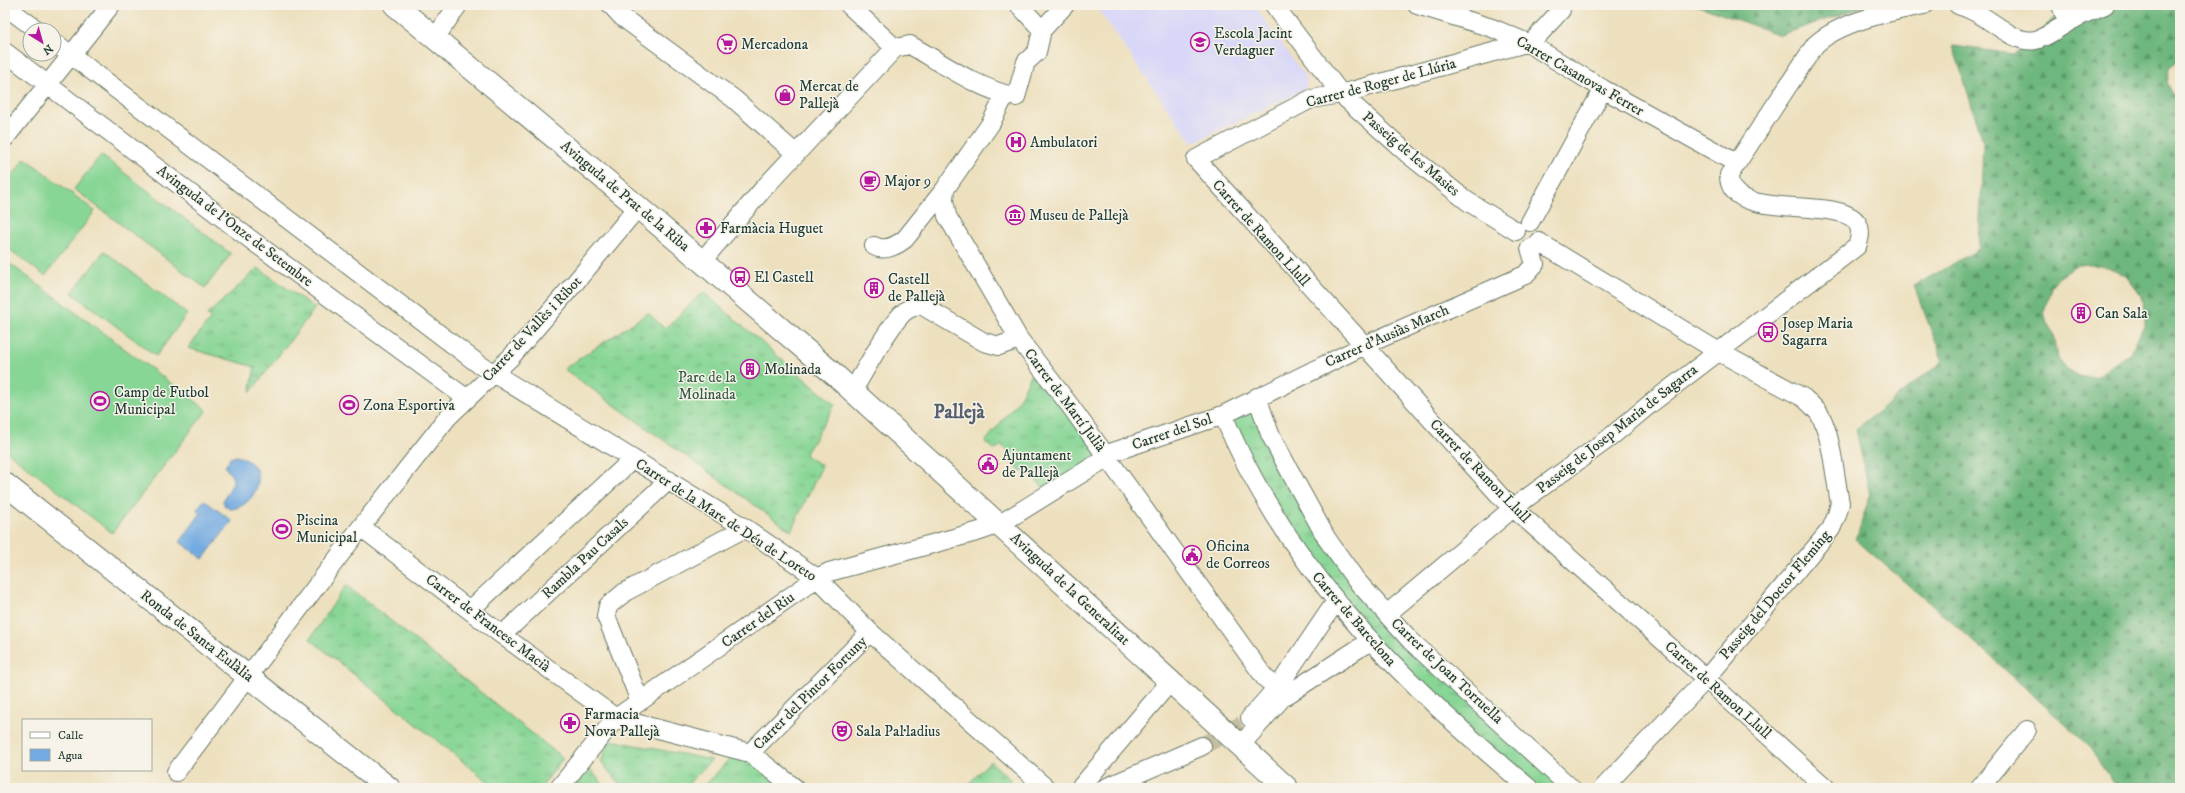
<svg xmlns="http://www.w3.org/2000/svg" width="2185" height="793" viewBox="0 0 2185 793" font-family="'IM FELL DW Pica',serif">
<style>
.built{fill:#d8d7f8}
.grass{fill:url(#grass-tufts);stroke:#548a64}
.forest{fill:url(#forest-firs);stroke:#467a59;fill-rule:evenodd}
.pitch{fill:#88d695;stroke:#548a64}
.water{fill:#72aae1;stroke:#48748a}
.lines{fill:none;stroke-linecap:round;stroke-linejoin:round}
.minor-tunnel{stroke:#c4bfa2;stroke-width:18;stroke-dasharray:18 9;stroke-linecap:butt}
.minor-casing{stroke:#677664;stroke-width:20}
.secondary-casing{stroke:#677664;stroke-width:24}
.minor{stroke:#fff;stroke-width:18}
.secondary{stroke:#fff;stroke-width:22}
.labels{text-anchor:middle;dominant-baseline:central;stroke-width:3;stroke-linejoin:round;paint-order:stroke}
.poi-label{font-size:15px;fill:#1f3d34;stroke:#f7f3e8;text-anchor:start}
.street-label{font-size:15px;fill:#1f3d34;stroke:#f7f3e8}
.park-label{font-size:15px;fill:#345c47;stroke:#f7f3e8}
.district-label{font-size:19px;font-weight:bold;fill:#58616f;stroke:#f7f3e8}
</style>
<defs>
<pattern id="grass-tufts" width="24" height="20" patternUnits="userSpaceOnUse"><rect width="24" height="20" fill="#88d695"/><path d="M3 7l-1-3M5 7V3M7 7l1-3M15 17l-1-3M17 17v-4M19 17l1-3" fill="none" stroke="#6faf7a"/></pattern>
<pattern id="forest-firs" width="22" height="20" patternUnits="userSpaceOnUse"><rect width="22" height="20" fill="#6eb77e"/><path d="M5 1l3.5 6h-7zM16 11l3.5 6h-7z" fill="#5a9668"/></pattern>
</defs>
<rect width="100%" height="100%" fill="#f7f3e8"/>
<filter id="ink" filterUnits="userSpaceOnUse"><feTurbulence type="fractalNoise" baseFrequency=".025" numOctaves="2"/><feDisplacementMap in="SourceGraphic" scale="8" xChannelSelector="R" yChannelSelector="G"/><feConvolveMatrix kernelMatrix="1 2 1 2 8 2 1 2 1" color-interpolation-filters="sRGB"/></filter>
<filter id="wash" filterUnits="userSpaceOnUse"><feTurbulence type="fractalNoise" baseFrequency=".012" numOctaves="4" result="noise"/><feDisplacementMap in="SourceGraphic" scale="16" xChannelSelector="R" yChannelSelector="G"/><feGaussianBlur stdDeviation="0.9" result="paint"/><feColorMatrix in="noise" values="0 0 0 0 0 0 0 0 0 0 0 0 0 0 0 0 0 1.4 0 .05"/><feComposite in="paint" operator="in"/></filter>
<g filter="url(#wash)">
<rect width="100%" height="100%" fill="#ede0be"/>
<path class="built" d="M1095,5H1254L1306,78L1307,85L1302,91L1192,143Z"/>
<path class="grass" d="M258,268L315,308L250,393L255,367L188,348L211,318L207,315Z
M703,292L835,405L805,455L822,466L791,531L564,369L648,313L665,329Z
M1037,364L1108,457L1049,494L1030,473L1018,469L1009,459L1010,452L1001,445L995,450L985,442L1018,401Z
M1249,400L1356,580L1571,788H1529L1336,601L1223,415Z
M346,585L563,758L541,788H496L310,639Z
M610,740L712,760L684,788H623L601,762Z
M737,750L795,788H703Z
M990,761L1011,780L1004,788H965Z
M589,768L606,788H573Z"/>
<path class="forest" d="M1696,5H1869L1780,35Z
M2070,5H2180V58L2170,69L2167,82L2180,106V788H2116L2088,745L1969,637L1856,540L1870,495L1856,429L1943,361L1914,286L1979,249L1983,141L1953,46L2013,54ZM2091,264L2116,270L2127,276L2142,296L2145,309V323L2132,351L2096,377H2081L2067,369L2058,358L2054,334L2047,323L2044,312L2051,287L2058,278L2078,265Z"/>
<path class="pitch" d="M101,155L231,254L205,288L74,189Z
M25,158L95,211L45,276L5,246V186Z
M104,251L187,314L156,356L72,293Z
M5,260L207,410L112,533L5,450Z"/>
<path class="water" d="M236,456C275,465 256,508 230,509L225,506L223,501L233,483V478L225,467L230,458Z
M204,500L232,521L203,559L180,542L200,514L197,509Z"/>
</g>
<g filter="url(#ink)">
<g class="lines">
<path class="minor-tunnel" d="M1202,746L1243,724L1250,718"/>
<g class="minor-casing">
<path id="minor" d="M611,5L622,17L734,99L796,154
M849,5L895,48L910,45C944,64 978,89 1016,97L1026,62L1037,52L1042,30L1065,5
M1019,5L1042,30
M1274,5L1341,94L1409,155L1467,201L1516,231
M1417,5L1492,28L1528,43L1603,89L1736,163
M1958,5C1977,10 1991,23 2008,33C2035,50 2046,35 2069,22C2081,15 2093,10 2105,5
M2061,5L2067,23
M5,6L37,30
M1561,10L1533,41L1341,94L1311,99L1196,159L1502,498L1706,679L1826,788
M435,38L458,5
M54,42L480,365L745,528L817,578L870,632L1046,788
M5,52L254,242L466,398
M1005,95L991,123L945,189L944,200L947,216L1019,339L1071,407L1265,678L1271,683L1280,684
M5,138L111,5
M1530,222L1603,89
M1539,242L1719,352L1804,398C1810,404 1817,409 1821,417C1832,438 1835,478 1840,503L1837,515L1831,529L1706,679L1603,788
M874,246C885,252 896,246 905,239L945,189
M702,261L764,188L895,48
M853,390C867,368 884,333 902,314C907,309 914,306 921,305L984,342L999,346L1019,339
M1257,397L1270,434L1295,481L1327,539L1356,580L1411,641L1571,788
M1223,415C1288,571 1401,681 1529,788
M361,527L502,635L616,718L750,753L795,788
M470,610L633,459
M1387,614L1513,508L1608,439L1650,404L1857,246C1883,180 1728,233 1729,175L1815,45C1840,21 1890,12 1924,5
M502,635L669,480
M640,701L606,616L608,606L625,592L745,528
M1250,718L1280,684L1336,601
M1240,746L1282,698L1370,641
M750,753L870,632
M176,772L361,527L448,417L511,357L579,278L638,207
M559,788L616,718L817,578L829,572L980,531L1000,524L1108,457L1113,452L1223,415L1363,346L1525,275L1535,264L1530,248
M1080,788L1170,682
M1105,788L1202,746
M1980,788L2027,730"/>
</g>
<g class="secondary-casing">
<path id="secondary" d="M395,5L638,207L835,375L1287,788
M5,484L389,788"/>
</g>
<use href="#minor" class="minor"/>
<use href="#secondary" class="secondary"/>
</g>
</g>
<defs>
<g id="school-ring" transform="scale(1)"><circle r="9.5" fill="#f7f3e8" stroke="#b5179e" stroke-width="1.5"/><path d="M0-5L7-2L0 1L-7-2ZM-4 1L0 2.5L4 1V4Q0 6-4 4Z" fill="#b5179e"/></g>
<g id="supermarket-ring" transform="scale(1)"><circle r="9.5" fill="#f7f3e8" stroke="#b5179e" stroke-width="1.5"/><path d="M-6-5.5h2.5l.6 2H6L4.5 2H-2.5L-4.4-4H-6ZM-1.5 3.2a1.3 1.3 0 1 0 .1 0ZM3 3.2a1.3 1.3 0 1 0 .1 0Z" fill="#b5179e"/></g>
<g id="shop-ring" transform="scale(1)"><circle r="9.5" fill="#f7f3e8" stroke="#b5179e" stroke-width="1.5"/><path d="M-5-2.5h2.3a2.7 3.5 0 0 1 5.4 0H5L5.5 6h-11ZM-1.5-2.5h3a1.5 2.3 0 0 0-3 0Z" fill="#b5179e"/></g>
<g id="hospital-ring" transform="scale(1)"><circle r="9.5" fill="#f7f3e8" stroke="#b5179e" stroke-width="1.5"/><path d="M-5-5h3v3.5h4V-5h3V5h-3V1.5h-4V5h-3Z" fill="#b5179e"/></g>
<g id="cafe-ring" transform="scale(1)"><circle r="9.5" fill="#f7f3e8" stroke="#b5179e" stroke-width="1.5"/><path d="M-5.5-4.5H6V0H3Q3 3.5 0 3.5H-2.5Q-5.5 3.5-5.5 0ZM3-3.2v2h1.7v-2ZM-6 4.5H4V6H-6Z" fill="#b5179e"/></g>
<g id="museum-ring" transform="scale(1)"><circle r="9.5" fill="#f7f3e8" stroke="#b5179e" stroke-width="1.5"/><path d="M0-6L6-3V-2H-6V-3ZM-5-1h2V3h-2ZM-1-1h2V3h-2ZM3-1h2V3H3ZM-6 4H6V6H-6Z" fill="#b5179e"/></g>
<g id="pharmacy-ring" transform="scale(1)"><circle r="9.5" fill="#f7f3e8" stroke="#b5179e" stroke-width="1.5"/><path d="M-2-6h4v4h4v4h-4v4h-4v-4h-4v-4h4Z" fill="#b5179e"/></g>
<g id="bus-ring" transform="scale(1)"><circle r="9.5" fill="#f7f3e8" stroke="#b5179e" stroke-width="1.5"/><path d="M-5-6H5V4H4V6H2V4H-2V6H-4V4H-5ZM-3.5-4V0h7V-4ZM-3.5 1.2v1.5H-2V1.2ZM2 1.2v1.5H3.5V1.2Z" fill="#b5179e"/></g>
<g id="building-ring" transform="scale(1)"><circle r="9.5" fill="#f7f3e8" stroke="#b5179e" stroke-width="1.5"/><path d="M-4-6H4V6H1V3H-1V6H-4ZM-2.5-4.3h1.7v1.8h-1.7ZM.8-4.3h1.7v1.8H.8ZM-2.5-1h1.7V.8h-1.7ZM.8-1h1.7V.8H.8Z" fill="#b5179e"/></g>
<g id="stadium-ring" transform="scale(1)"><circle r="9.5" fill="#f7f3e8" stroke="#b5179e" stroke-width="1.5"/><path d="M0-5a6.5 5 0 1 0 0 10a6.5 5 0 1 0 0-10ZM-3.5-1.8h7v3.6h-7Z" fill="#b5179e"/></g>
<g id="civic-ring" transform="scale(1)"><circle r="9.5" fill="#f7f3e8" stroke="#b5179e" stroke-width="1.5"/><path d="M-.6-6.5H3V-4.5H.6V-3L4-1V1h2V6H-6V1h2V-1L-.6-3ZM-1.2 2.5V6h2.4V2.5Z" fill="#b5179e"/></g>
<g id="theatre-ring" transform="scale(1)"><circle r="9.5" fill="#f7f3e8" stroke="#b5179e" stroke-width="1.5"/><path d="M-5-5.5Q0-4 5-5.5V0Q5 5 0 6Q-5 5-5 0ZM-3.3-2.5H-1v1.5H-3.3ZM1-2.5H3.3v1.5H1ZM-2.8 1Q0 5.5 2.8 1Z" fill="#b5179e"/></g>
</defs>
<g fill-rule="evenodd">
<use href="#school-ring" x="1200" y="42"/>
<use href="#supermarket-ring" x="727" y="44"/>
<use href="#shop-ring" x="785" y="95"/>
<use href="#hospital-ring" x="1016" y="142"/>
<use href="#cafe-ring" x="870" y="181"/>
<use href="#museum-ring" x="1015" y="215"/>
<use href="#pharmacy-ring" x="706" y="228"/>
<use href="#bus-ring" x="740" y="277"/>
<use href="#building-ring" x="874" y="288"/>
<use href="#building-ring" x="2081" y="313"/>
<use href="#bus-ring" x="1768" y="332"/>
<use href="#building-ring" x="750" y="369"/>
<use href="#stadium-ring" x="100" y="401"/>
<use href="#stadium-ring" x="349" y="405"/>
<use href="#civic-ring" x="988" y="464"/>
<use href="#stadium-ring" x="282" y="529"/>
<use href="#civic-ring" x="1192" y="555"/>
<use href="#pharmacy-ring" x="570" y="723"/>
<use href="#theatre-ring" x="842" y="731"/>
</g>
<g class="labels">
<g class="poi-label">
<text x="1214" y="33">Escola Jacint<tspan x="1214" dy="17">Verdaguer</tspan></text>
<text x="741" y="44">Mercadona</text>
<text x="799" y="86">Mercat de<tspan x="799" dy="17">Pallejà</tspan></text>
<text x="1030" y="142">Ambulatori</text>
<text x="884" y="181">Major 9</text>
<text x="1029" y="215">Museu de Pallejà</text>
<text x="720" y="228">Farmàcia Huguet</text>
<text x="754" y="277">El Castell</text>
<text x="888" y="279">Castell<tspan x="888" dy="17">de Pallejà</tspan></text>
<text x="2095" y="313">Can Sala</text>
<text x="1782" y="323">Josep Maria<tspan x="1782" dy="17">Sagarra</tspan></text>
<text x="764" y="369">Molinada</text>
<text x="114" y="392">Camp de Futbol<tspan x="114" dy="17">Municipal</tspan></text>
<text x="363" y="405">Zona Esportiva</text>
<text x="1002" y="455">Ajuntament<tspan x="1002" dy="17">de Pallejà</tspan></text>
<text x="296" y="520">Piscina<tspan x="296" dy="17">Municipal</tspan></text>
<text x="1206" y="546">Oficina<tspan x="1206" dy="17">de Correos</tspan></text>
<text x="584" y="714">Farmacia<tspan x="584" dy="17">Nova Pallejà</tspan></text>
<text x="856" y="731">Sala Pal·ladius</text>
</g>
<g class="street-label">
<text transform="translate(1580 76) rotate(30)">Carrer Casanovas Ferrer</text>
<text transform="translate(1381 83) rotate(-15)">Carrer de Roger de Llúria</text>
<text transform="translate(1411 154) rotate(40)">Passeig de les Masies</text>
<text transform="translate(625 196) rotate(40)">Avinguda de Prat de la Riba</text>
<text transform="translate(235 226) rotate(37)">Avinguda de l'Onze de Setembre</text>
<text transform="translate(1261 233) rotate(48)">Carrer de Ramon Llull</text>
<text transform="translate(532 329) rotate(-47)">Carrer de Vallès i Ribot</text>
<text transform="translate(1387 336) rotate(-24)">Carrer d'Ausiàs March</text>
<text transform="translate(1065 400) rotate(53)">Carrer de Martí Julià</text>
<text transform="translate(1617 429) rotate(-38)">Passeig de Josep Maria de Sagarra</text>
<text transform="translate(1172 432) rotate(-19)">Carrer del Sol</text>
<text transform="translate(1480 471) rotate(46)">Carrer de Ramon Llull</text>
<text transform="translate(726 520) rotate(33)">Carrer de la Mare de Déu de Loreto</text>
<text transform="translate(585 558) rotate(-43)">Rambla Pau Casals</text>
<text transform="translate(1070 589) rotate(43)">Avinguda de la Generalitat</text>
<text transform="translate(1775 595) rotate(-50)">Passeig del Doctor Fleming</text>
<text transform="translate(1354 619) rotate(49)">Carrer de Barcelona</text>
<text transform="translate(758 620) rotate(-35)">Carrer del Riu</text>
<text transform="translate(488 623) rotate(37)">Carrer de Francesc Macià</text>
<text transform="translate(197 636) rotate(38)">Ronda de Santa Eulàlia</text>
<text transform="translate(1447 671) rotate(43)">Carrer de Joan Torruella</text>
<text transform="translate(1718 690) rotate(42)">Carrer de Ramon Llull</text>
<text transform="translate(810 693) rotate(-45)">Carrer del Pintor Fortuny</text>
</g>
<g class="park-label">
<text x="707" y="377">Parc de la<tspan x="707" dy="17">Molinada</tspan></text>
</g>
<g class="district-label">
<text x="959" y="412">Pallejà</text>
</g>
</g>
<rect width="2185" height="793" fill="none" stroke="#f7f3e8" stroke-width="20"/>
<rect x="22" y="719" width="130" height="52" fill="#f7f3e8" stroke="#a1aaa0"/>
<rect x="30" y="732" width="20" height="6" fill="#ffffff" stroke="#a1aaa0"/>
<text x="58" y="739" font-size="12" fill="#1f3d34">Calle</text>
<rect x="30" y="749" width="20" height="12" fill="#72aae1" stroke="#a1aaa0"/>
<text x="58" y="759" font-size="12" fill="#1f3d34">Agua</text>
<g transform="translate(42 42) rotate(143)"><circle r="19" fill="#f7f3e8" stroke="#a1aaa0"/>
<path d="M0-3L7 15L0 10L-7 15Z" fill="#b5179e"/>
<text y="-6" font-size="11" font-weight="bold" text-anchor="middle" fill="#1f3d34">N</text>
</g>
</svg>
